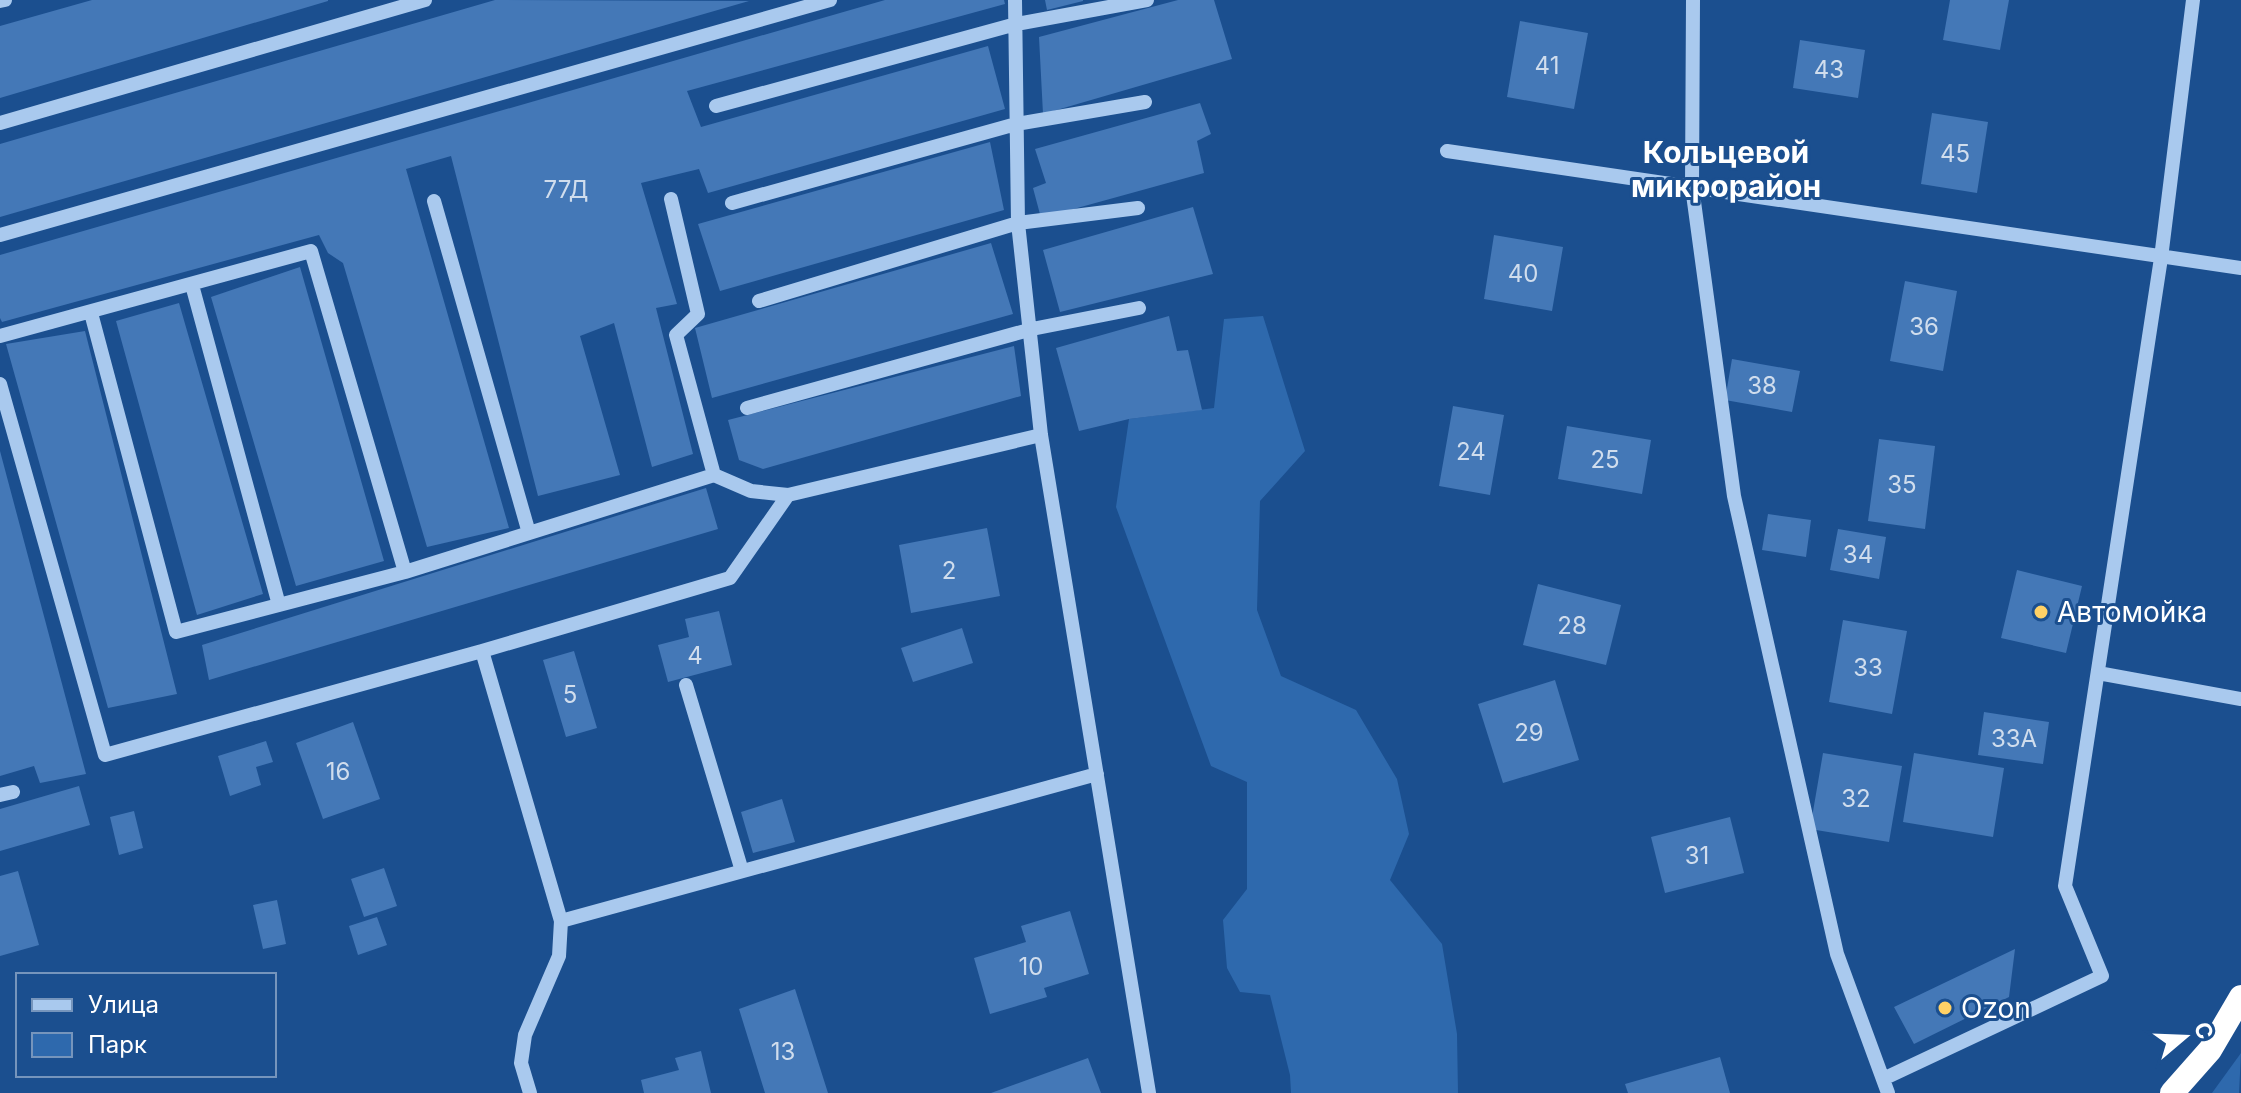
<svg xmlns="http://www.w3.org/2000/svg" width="2241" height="1093" viewBox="0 0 2241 1093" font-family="Inter,sans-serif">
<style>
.green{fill:#2e69ad}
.building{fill:#4478b7}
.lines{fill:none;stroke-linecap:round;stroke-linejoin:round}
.minor{stroke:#a9c9ee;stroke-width:14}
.highway{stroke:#fff;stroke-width:24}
.poi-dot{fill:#ffd166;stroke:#1b4f8f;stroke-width:3}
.labels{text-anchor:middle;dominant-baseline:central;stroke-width:6;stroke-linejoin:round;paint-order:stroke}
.number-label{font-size:24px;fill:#d0dded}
.poi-label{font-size:28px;fill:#fff;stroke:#1b4f8f;text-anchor:start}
.neighbourhood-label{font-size:30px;font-weight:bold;fill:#fff;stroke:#1b4f8f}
</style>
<rect width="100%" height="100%" fill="#1b4f8f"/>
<path class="green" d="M1263,316L1305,451L1260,501L1257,610L1281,676L1356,710L1397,779L1409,834L1390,880L1442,944L1457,1034L1458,1093H1291L1290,1075L1270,995L1240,992L1227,968L1223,920L1247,889V782L1211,766L1116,507L1129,419L1214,408L1224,319Z
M2241,1053L2239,1093H2212Z"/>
<path class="building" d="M92,0H328V1L0,98V26Z
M495,0L749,1L0,217V144Z
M885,0H1004L1005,4L687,91L701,127L988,46L1005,109L708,193L699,169L641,183L677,304L656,308L693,454L652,467L614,323L580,336L620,475L538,496L451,156L406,169L509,528L427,547L343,263L328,253L319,235L2,322L0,318V255Z
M1045,0H1083V1L1047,10Z
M1178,0H1214L1232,59L1043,114L1039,37Z
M1950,0H2009L2000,50L1943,40Z
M1520,21L1588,33L1574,109L1507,97Z
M1800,40L1865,50L1858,98L1793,88Z
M1200,103L1211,134L1197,141L1204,173L1041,218L1033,188L1046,183L1035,149Z
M1932,113L1988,122L1977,193L1921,184Z
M990,142L1004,210L720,291L698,224Z
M1193,207L1213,274L1060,312L1043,250Z
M1494,235L1563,247L1552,311L1484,299Z
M991,243L1013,314L712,398L695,328Z
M300,267L384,561L296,586L211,297Z
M1905,281L1957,291L1943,371L1890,361Z
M179,303L263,594L197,615L116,321Z
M1169,316L1177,351L1188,350L1202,410L1129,419L1079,431L1056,348Z
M85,331L177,694L108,708L6,344Z
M1014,346L1021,396L763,469L739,460L728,420Z
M1732,359L1800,371L1792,412L1725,400Z
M1453,406L1504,415L1490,495L1439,486Z
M1567,426L1651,440L1642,494L1558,479Z
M1879,439L1935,446L1925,529L1868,521Z
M0,451L86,774L40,783L34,766L0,776Z
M706,488L718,529L209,680L202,645Z
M1768,514L1811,520L1806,557L1762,550Z
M987,528L1000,596L911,613L899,545Z
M1838,529L1886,537L1879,579L1830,570Z
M2017,570L2082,586L2066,653L2001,638Z
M1538,584L1621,605L1606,665L1523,645Z
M719,611L732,665L668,682L658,645L689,637L685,619Z
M1843,620L1907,631L1892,714L1829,702Z
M962,628L973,663L913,682L901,648Z
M574,651L597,728L566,737L543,660Z
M1555,680L1579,760L1503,783L1478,704Z
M1984,712L2049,722L2043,764L1978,755Z
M353,722L380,799L323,819L296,743Z
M266,741L273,762L256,767L261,785L230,796L218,756Z
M1823,753L1902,766L1889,842L1810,829Z
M1914,753L2004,768L1993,837L1903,822Z
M79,786L90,825L0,851V809Z
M782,799L795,842L753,853L741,812Z
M134,811L143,848L119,855L110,817Z
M1730,817L1744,873L1665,893L1651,837Z
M384,868L397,906L364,917L351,879Z
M18,871L39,945L0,956V876Z
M277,900L286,944L263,949L253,905Z
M1070,911L1089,974L1044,988L1047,997L990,1014L974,958L1026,942L1021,926Z
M377,917L387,945L358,955L349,926Z
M2015,949L2009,997L1914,1044L1894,1007Z
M795,989L828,1093H765L739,1009Z
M701,1051L711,1093H644L641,1080L679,1070L675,1058Z
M1720,1057L1730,1093H1628L1625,1084Z
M1088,1058L1101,1093H991Z"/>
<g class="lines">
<path class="minor" d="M1015,0L1018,223L1041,435L1149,1093
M1693,0L1692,187L1734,496L1837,954L1888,1093
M0,1L5,0
M716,106L1016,24L1147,0
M0,123L425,0
M1447,151L2241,268
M671,199L698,314L676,335L714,475L751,491L788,495
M434,201L529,533
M732,203L1016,124L1145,102
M0,235L830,0
M192,285L279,605
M759,301L1018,223L1138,208
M91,313L176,632L405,572L714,475
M0,336L311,251L405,572
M0,384L105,755L482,651L730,578L788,495L1041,435
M747,408L1032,329L1139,308
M482,651L561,921L559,956L525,1035L521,1063L530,1093
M2098,673L2241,699
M686,685L742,871
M0,795L13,792
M561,921L1097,774
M1883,1079L2102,976L2065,886L2161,258L2193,0"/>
<path class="highway" d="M2172,1093L2210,1050L2241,997"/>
</g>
<g class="poi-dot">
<circle cx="2041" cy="612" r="8"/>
<circle cx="1945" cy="1008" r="8"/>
</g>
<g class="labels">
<g class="number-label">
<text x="1547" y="65">41</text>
<text x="1829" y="69">43</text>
<text x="1955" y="153">45</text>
<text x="566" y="189">77Д</text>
<text x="1523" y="273">40</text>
<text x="1924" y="326">36</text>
<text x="1762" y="385">38</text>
<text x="1471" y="451">24</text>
<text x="1605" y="459">25</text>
<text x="1902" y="484">35</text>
<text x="1858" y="554">34</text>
<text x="949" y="570">2</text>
<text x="1572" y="625">28</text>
<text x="695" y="655">4</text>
<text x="1868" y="667">33</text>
<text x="570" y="694">5</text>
<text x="1529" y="732">29</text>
<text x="2014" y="738">33А</text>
<text x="338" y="771">16</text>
<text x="1856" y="798">32</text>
<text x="1697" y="855">31</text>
<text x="1031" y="966">10</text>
<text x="783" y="1051">13</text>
</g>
<g class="poi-label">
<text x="2057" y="612">Автомойка</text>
<text x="1961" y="1008">Ozon</text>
</g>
<g class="neighbourhood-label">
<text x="1726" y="152">Кольцевой<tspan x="1726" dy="34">микрорайон</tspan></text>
</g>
</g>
<rect x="16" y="973" width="260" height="104" fill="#1b4f8f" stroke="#7695bc" stroke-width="2"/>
<rect x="32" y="999" width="40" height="12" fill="#a9c9ee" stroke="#7695bc" stroke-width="2"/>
<text x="88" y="1013" font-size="24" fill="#ffffff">Улица</text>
<rect x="32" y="1033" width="40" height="24" fill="#2e69ad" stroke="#7695bc" stroke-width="2"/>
<text x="88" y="1053" font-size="24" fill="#ffffff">Парк</text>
<g transform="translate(2185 1037) rotate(71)" stroke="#1b4f8f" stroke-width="6" paint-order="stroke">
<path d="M0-6L14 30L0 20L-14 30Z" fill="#ffffff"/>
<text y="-12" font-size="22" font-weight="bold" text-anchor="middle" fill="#ffffff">С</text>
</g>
</svg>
